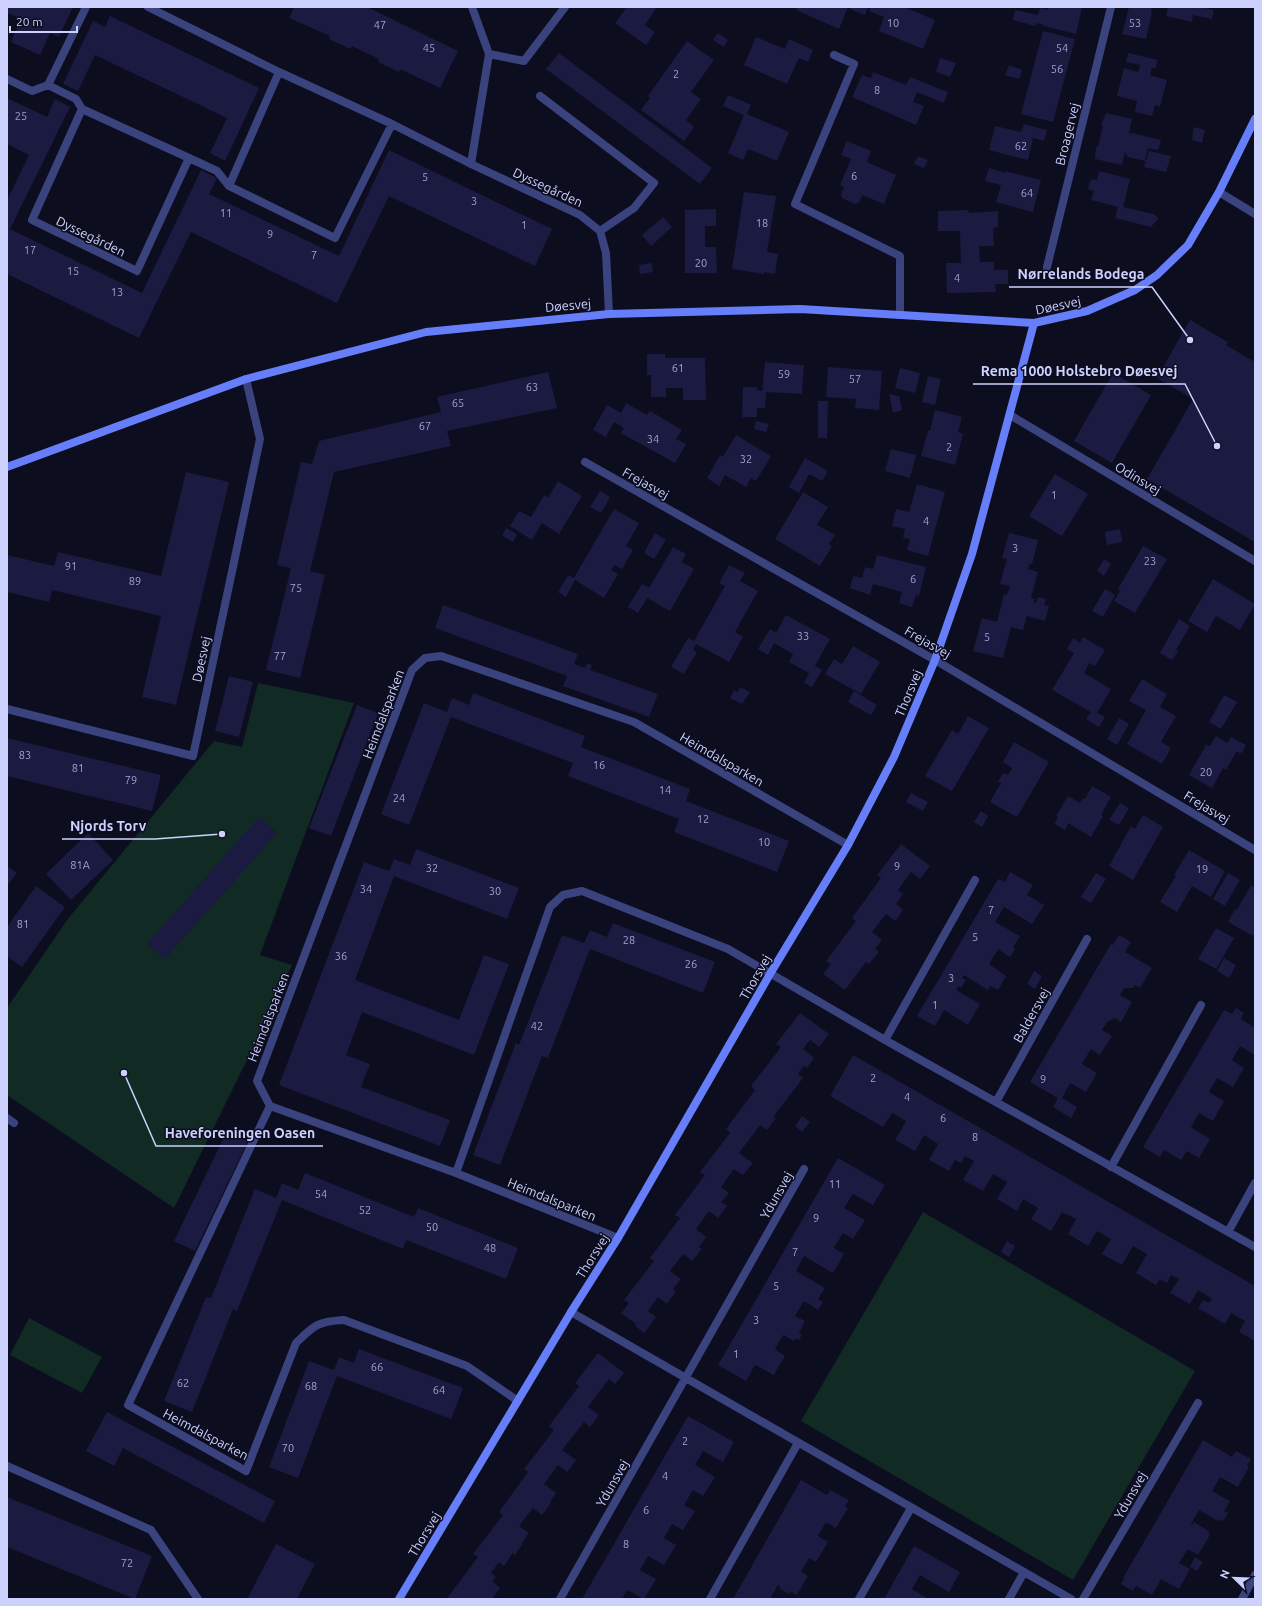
<svg xmlns="http://www.w3.org/2000/svg" width="1262" height="1606" viewBox="0 0 1262 1606" font-family="Ubuntu,sans-serif">
<style>
.green{fill:#112a24}
.building{fill:#1b1a40}
.lines{fill:none;stroke-linecap:round;stroke-linejoin:round}
.lane{stroke:#3a437e;stroke-width:8}
.street{stroke:#3a437e;stroke-width:8}
.secondary{stroke:#677efb;stroke-width:8}
.labels{text-anchor:middle;dominant-baseline:central;stroke-width:3;stroke-linejoin:round;paint-order:stroke}
.number-label{font-size:11px;fill:#a0a3ce}
.street-label{font-size:13px;fill:#cdd1fe;stroke:#0d0d20}
.leader{fill:none;stroke:#cdd1fe;stroke-width:1.5}
.callout-dot{fill:#cdd1fe;stroke:#0d0d20;stroke-width:1.5}
.callout-label{font-size:14px;text-anchor:middle;font-weight:bold;fill:#cdd1fe;stroke:#0d0d20;stroke-width:3;stroke-linejoin:round;paint-order:stroke}
</style>
<rect width="100%" height="100%" fill="#0d0d20"/>
<path class="green" d="M258,683L354,703L260,955L292,965L252,1050L174,1208L7,1095V1008L67,920L214,741L242,747Z
M923,1212L1195,1371L1073,1580L801,1421Z
M29,1318L102,1357L82,1393L10,1355Z"/>
<path class="building" d="M7,7H73L59,37L50,33L40,55L11,42L21,19L7,13Z
M294,7H367L458,51L440,88L400,69L399,72L378,62L379,59L352,46L350,49L329,39L330,36L289,18Z
M627,7H657L645,25L655,32L646,45L615,23Z
M797,7H848L839,29L796,10Z
M852,7H868L865,15L850,9Z
M871,7H904L935,20L923,49L879,31L884,17L869,11Z
M1048,7H1082L1076,34L1044,26V25L1036,23L1035,26L1013,20L1015,10L1038,15L1040,8L1048,10Z
M1129,7H1152L1151,13H1152L1146,39L1122,34Z
M1168,7H1200L1214,10L1212,19L1193,15L1192,22L1166,16Z
M110,16L259,88L225,161L210,153L227,118L95,55L78,91L63,84L93,21L105,27Z
M1043,31L1075,39L1053,122L1021,114Z
M718,33L728,40L724,47L713,40Z
M756,37L785,49L789,39L813,50L808,62L799,58L787,84L744,65Z
M687,41L714,60L691,92L701,99L686,120L694,127L684,141L641,110L650,98L648,96Z
M559,53L712,168L700,184L546,69Z
M1128,53L1158,60L1155,69L1152,68L1150,75L1167,80L1160,107L1155,105L1152,116L1135,112L1137,101L1117,96L1124,68L1138,72L1140,65L1126,62Z
M940,58L956,63L950,77L936,72Z
M1009,65L1022,70L1019,79L1005,75Z
M873,72L906,85L910,77L948,92L944,103L917,92L913,102L924,106L916,125L852,97L862,75L871,78Z
M728,95L751,105L747,114L789,132L777,161L748,149L743,160L728,153L744,115L723,106Z
M7,98L47,117L55,99L70,107L10,229L142,293L201,170L217,178L209,194L339,256L389,150L552,229L535,266L389,196L337,303L191,232L139,338L7,274V200L29,155L7,144Z
M1106,113L1132,119L1129,134L1132,133L1161,140L1158,150L1148,148L1145,161L1128,157L1125,152L1122,165L1095,159L1096,148L1098,146L1103,126L1101,124Z
M1024,124L1047,130L1044,141L1033,138L1028,160L989,150L995,126L1021,132Z
M1194,127L1205,130L1202,143L1192,140Z
M847,141L871,151L867,162L896,175L884,204L862,195L859,203L855,204L842,198L841,195L844,187L840,185L851,159L841,155Z
M1149,151L1171,156L1166,172L1144,167Z
M918,156L928,160L924,168L914,164Z
M989,168L1005,173V171L1041,180L1033,212L996,202L1001,185L985,181Z
M1099,171L1130,179L1123,207L1153,214L1159,218L1151,227L1115,218L1118,207L1091,200L1094,191L1088,189L1091,179L1097,180Z
M744,192L776,196L767,252L778,254L775,274L764,272V274L732,269Z
M716,209V226H705V247H716L717,273H685V210Z
M968,210L969,213L998,211V227L993,228L994,246H979L980,262H994V270H1008V284H995L996,292L947,293L946,263H961L960,231H938V211Z
M663,217L672,227L651,246L642,235Z
M652,263L653,272L640,274L639,265Z
M1190,320L1228,342L1226,345L1255,362V542L1147,479L1193,399L1157,378Z
M647,354H665V358H705L706,400H683V388H666V397H651V375H647Z
M765,362L804,365L802,394L766,392L765,408H757V417H742L743,387H757V390L762,391Z
M828,367L882,371L879,410L855,408L856,399L826,397Z
M900,368L920,373L915,393L895,388Z
M548,372L557,408L447,431L451,446L334,472L310,571L325,575L300,678L266,670L291,568L277,565L301,462L312,464L319,441L441,412L437,397Z
M1113,373L1151,395L1112,463L1074,441Z
M928,376L941,379L935,405L922,402Z
M889,394L899,396L902,410L893,413Z
M818,401H828L827,438H818Z
M626,403L647,415L650,411L682,430L676,439L686,444L675,463L621,433L624,428L614,422L606,437L593,430L607,405L621,413Z
M935,410L962,417L958,432L963,434L955,465L921,456L928,431H930Z
M756,421L769,424L766,432L754,429Z
M736,435L771,456L756,481L751,478L746,487L725,475L719,486L707,478L720,455L723,457Z
M891,449L916,455L910,478L885,471Z
M805,458L828,471L822,481L809,474L799,493L789,487Z
M186,472L229,482L176,705L142,697L161,616L52,590L49,602L7,592V555L54,566L58,552L161,576Z
M1055,474L1088,494L1062,536L1029,516Z
M558,481L582,496L559,534L542,523L532,540L510,526L519,511L531,517L544,495L548,498Z
M917,484L945,492L928,556L907,550L910,539L903,538L905,529L892,526L896,509L909,512Z
M600,491L610,497L601,513L590,507Z
M803,492L828,507L817,525L835,535L829,544L832,546L820,566L775,539Z
M614,509L639,523L626,546L633,550L622,569L614,565L611,570L618,574L604,598L575,580L566,597L558,592L568,575L574,578Z
M506,528L517,534L513,542L502,536Z
M1120,529L1122,542L1107,545L1105,532Z
M655,533L666,540L654,559L644,553Z
M1009,533L1038,540L1032,564H1030L1028,569L1038,572L1031,598L1035,599L1034,603H1036L1038,597L1046,599L1044,605L1049,606L1045,621L1027,616L1023,630L1011,627L1003,658L973,651L982,618L997,622L1004,594L1007,595L1010,586L1000,584L1007,559L1002,558Z
M1143,546L1167,559L1135,613L1114,601L1120,591L1118,589Z
M673,547L686,554L682,562L694,569L670,611L647,598L638,613L628,607L642,584L649,588Z
M877,555L926,567L919,596L916,595L912,607L899,603L902,592L873,584L870,595L850,588L853,576L862,578L865,567L873,569Z
M1104,559L1111,564L1104,576L1097,571Z
M729,565L745,573L740,581L758,591L735,632L743,637L729,662L696,644L693,650L697,652L684,674L671,667L688,638L694,641L725,586L719,583Z
M1213,579L1255,604L1240,630L1216,616L1207,632L1188,621Z
M1105,589L1115,595L1103,617L1092,611Z
M443,605L578,654L574,664L585,668L587,663L592,665L590,670L658,694L649,717L563,686L567,676L435,628Z
M786,615L830,639L815,666L822,670L812,687L804,683L809,673L789,662L793,654L774,643L768,655L758,649L770,629L776,633Z
M1179,619L1190,626L1176,650L1178,651L1172,660L1160,653Z
M1083,637L1105,650L1095,666L1089,663L1084,673L1111,689L1097,713L1105,717L1099,727L1086,719L1091,712L1052,690L1074,653L1067,649L1073,638L1080,643Z
M853,646L880,662L861,694L825,674L834,659L842,664Z
M229,676L253,682L239,737L215,731Z
M1142,679L1167,694L1160,707L1176,716L1161,742L1171,748L1162,764L1127,744L1146,710L1129,701Z
M740,687L750,692L742,704L730,698L734,690L738,692Z
M854,691L877,705L871,715L848,702Z
M473,693L585,736L581,747L690,789L686,801L789,841L777,872L674,832L679,819L568,776L573,763L451,717L409,825L381,814L424,703L447,712L452,698L469,705Z
M1224,695L1237,702L1221,729L1209,722Z
M357,705L378,713L331,836L309,828Z
M968,716L989,728L952,791L925,776L952,730L958,734Z
M1119,718L1129,724L1117,745L1107,739Z
M1216,736L1227,743L1231,737L1246,745L1242,753L1236,752L1226,770L1223,768L1212,788L1189,775L1206,745L1210,746Z
M7,738L161,775L152,811L7,776Z
M1014,742L1049,762L1017,817L990,802L1001,783L998,782L1003,773L1008,775L1012,768L1003,762Z
M1092,786L1111,797L1101,815L1103,816L1091,837L1068,823L1065,830L1054,824L1058,817L1056,816L1068,796L1080,803L1083,798L1085,799Z
M911,793L928,802L923,811L906,802Z
M1120,803L1129,808L1119,825L1109,820Z
M981,811L988,816L982,827L974,822Z
M1143,815L1163,827L1133,880L1109,866L1131,826L1135,829Z
M259,817L277,833L165,959L147,944Z
M88,833L113,860L71,900L46,874Z
M901,844L930,866L920,879L911,872L898,890L903,894L896,904L903,910L895,921L886,914L872,932L882,940L875,949L879,952L869,964L866,962L845,990L823,974L831,964L826,961L856,921L852,918L881,878L877,875Z
M416,849L519,888L507,919L394,876L355,980L459,1020L484,955L509,964L474,1055L362,1012L346,1055L370,1064L361,1087L450,1120L440,1146L279,1085L364,862L389,871L394,859L410,865Z
M1189,850L1225,871L1211,897L1192,886L1177,912L1160,902L1176,876L1174,875Z
M7,866L17,873L7,886Z
M1010,872L1033,885L1027,895L1044,905L1032,924L1004,907L995,922L1020,936L1013,948L1015,949L1010,957L998,949L989,964L1006,976L998,990L990,986L988,990L964,975L962,978L966,980L961,988L958,986L956,990L980,1004L968,1025L944,1010L935,1026L917,1016L998,879L1005,882Z
M1096,873L1106,879L1091,903L1081,897Z
M1228,873L1240,880L1225,906L1213,899Z
M1251,885L1255,888V932L1253,936L1228,922L1235,909L1237,910Z
M36,886L65,907L22,967L7,956V927Z
M613,923L715,962L703,993L590,949L548,1058L542,1056L500,1165L473,1155L516,1043L519,1045L562,935L584,943L590,930L607,937Z
M1216,928L1234,938L1216,969L1198,959Z
M1119,935L1131,942L1125,952L1152,968L1140,988L1135,985L1133,988H1124L1120,995L1132,1002L1121,1022L1115,1018L1107,1022L1102,1030L1112,1036L1100,1055L1091,1049L1082,1064L1097,1073L1086,1092L1070,1083L1062,1098L1077,1107L1071,1118L1053,1107L1058,1098L1030,1082L1111,944L1113,945Z
M1224,958L1236,965L1229,978L1217,971Z
M1034,971L1042,976L1035,989L1027,984Z
M1236,1008L1244,1013L1241,1019L1255,1028V1055L1240,1046L1232,1060L1244,1068L1233,1087L1217,1078L1209,1092L1224,1101L1213,1121L1199,1113L1191,1127L1210,1139L1199,1158L1187,1151L1181,1160L1164,1150L1160,1157L1143,1147L1224,1010L1232,1014Z
M800,1013L829,1034L819,1047L810,1040L803,1049L814,1058L807,1068L804,1066L798,1074L803,1078L773,1117L776,1118L767,1130L760,1125L739,1153L753,1163L743,1175L734,1169L721,1187L729,1193L721,1202L727,1206L718,1218L709,1211L696,1229L706,1237L699,1247L702,1249L692,1261L683,1254L670,1271L681,1279L673,1289L676,1291L667,1304L658,1297L648,1311L656,1317L644,1333L635,1326L636,1324L621,1313L629,1303L624,1300L654,1261L650,1258L680,1218L675,1215L705,1175L700,1172L730,1133L726,1129L755,1090L751,1086L781,1047L776,1044Z
M853,1055L1255,1286V1341L1239,1332L1245,1321L1231,1313L1225,1324L1198,1308L1203,1300L1209,1303L1212,1299L1198,1290L1190,1304L1170,1293L1179,1279L1171,1275L1167,1283L1160,1279L1156,1285L1136,1273L1147,1254L1133,1246L1122,1265L1102,1254L1111,1239L1097,1231L1088,1246L1068,1234L1076,1219L1062,1212L1051,1231L1031,1219L1038,1208L1023,1199L1017,1211L997,1199L1007,1182L993,1174L983,1191L963,1180L974,1161L965,1156L961,1163L955,1160L949,1171L929,1160L938,1144L924,1135L915,1151L895,1140L906,1121L892,1113L883,1127L830,1096Z
M802,1116L810,1122L802,1132L795,1126Z
M228,1129L249,1139L195,1251L174,1241Z
M838,1158L885,1185L873,1205L853,1194L844,1208L865,1220L853,1239L843,1233L834,1248L844,1254L833,1273L804,1256L796,1271L825,1288L818,1299L823,1302L818,1310L804,1301L795,1316L805,1321L799,1333L802,1335L799,1340L796,1338L794,1341L783,1335L775,1349L785,1356L774,1375L755,1365L746,1381L718,1365Z
M305,1173L414,1217L418,1208L518,1248L506,1279L406,1240L403,1249L282,1200L237,1311L233,1309L192,1412L164,1401L206,1297L211,1298L255,1189L276,1198L282,1183L298,1190Z
M1007,1241L1015,1246L1009,1257L1001,1252Z
M359,1349L463,1388L451,1419L337,1376L298,1478L269,1467L309,1361L334,1370L339,1357L354,1363Z
M598,1353L624,1373L615,1384L609,1379L588,1407L599,1415L590,1427L584,1422L562,1450L576,1460L567,1472L558,1465L544,1484L556,1493L550,1502L551,1503L542,1515L533,1508L519,1526L529,1533L522,1543H523L515,1555L513,1553L504,1566L499,1562L491,1573L496,1577L492,1581L500,1588L492,1599H450L448,1597L478,1557L473,1554L503,1515L499,1512L528,1472L524,1469L554,1430L549,1426L579,1386L575,1383Z
M107,1412L275,1501L264,1523L123,1448L114,1466L86,1451Z
M688,1416L734,1442L723,1462L703,1451L695,1465L715,1477L703,1496L693,1490L684,1505L695,1511L683,1530L672,1524L664,1538L676,1545L664,1565L648,1556L640,1570L656,1579L644,1599L627,1590L622,1599H582Z
M1203,1440L1232,1457L1236,1451L1251,1459L1247,1466L1249,1467L1238,1487L1220,1477L1212,1491L1230,1501L1224,1511L1228,1513L1223,1521L1219,1519L1218,1521L1199,1510L1191,1524L1192,1525L1194,1522L1210,1532L1208,1534L1210,1535L1198,1555L1188,1549L1179,1563L1190,1569L1179,1589L1161,1579L1152,1595L1136,1586L1133,1591L1121,1584L1124,1579L1123,1578Z
M801,1480L827,1495L830,1490L849,1500L845,1506L848,1508L836,1528L826,1522L818,1536L828,1542L816,1562L809,1558L801,1571L808,1576L797,1595L791,1592L789,1594L779,1588L780,1586L778,1585L770,1599H733Z
M7,1497L152,1556L135,1599L7,1547Z
M276,1544L315,1564L297,1599H247Z
M914,1546L960,1572L949,1592L920,1575L912,1589L928,1599H884Z
M1195,1557L1203,1562L1197,1571L1190,1567Z"/>
<g class="lines">
<path class="lane" d="M540,96L654,183L634,208L600,231"/>
<path class="street" d="M148,7L279,72L392,124L471,164L580,215L600,231L606,253L609,314
M489,54L524,61L565,7
M834,55L854,64L795,204L900,256V315
M279,72L229,186L335,238L392,124
M7,79L32,91L48,85L86,7
M48,85L76,99L82,109L189,158L137,271L32,220L82,109
M189,158L217,171L229,186
M471,164L489,54L472,7
M1219,192L1255,214
M1047,267L1111,7
M1010,415L1255,561
M585,462L935,660L1255,850
M7,709L193,756L260,439L246,379
M885,1040L975,880
M996,1102L1087,939
M270,1106L257,1081L412,670L425,658L441,656L634,722L848,845
M7,1118L14,1123
M1111,1167L1201,1005
M456,1173L550,907L563,895L582,891L728,949L885,1040L1255,1247
M1228,1232L1255,1183
M571,1312L1071,1599
M518,1401L467,1366L344,1320C319,1321 314,1325 296,1343L246,1471L128,1405L270,1106L456,1173L618,1238
M7,1466L151,1530L198,1599
M560,1599L804,1169
M710,1599L798,1443
M859,1599L911,1508
M1009,1599L1024,1572
M1083,1599L1198,1403
M1242,1599L1255,1575"/>
<path class="secondary" d="M7,467L246,379L426,332L609,314L800,309L1034,323L1087,311L1135,290L1157,275L1188,245L1219,192L1255,119
M399,1599L571,1312L618,1238L770,974L848,845L894,757L935,660L972,554L1034,323"/>
</g>
<g class="labels">
<g class="number-label">
<text x="893" y="23">10</text>
<text x="1135" y="23">53</text>
<text x="380" y="25">47</text>
<text x="429" y="48">45</text>
<text x="1062" y="48">54</text>
<text x="1057" y="69">56</text>
<text x="676" y="74">2</text>
<text x="877" y="90">8</text>
<text x="21" y="116">25</text>
<text x="1021" y="146">62</text>
<text x="854" y="176">6</text>
<text x="425" y="177">5</text>
<text x="1027" y="193">64</text>
<text x="474" y="201">3</text>
<text x="226" y="213">11</text>
<text x="762" y="223">18</text>
<text x="524" y="225">1</text>
<text x="270" y="234">9</text>
<text x="30" y="250">17</text>
<text x="314" y="255">7</text>
<text x="701" y="263">20</text>
<text x="73" y="271">15</text>
<text x="957" y="278">4</text>
<text x="117" y="292">13</text>
<text x="678" y="368">61</text>
<text x="784" y="374">59</text>
<text x="855" y="379">57</text>
<text x="532" y="387">63</text>
<text x="458" y="403">65</text>
<text x="425" y="426">67</text>
<text x="653" y="439">34</text>
<text x="949" y="447">2</text>
<text x="746" y="459">32</text>
<text x="1054" y="495">1</text>
<text x="926" y="521">4</text>
<text x="1015" y="548">3</text>
<text x="1150" y="561">23</text>
<text x="71" y="566">91</text>
<text x="913" y="579">6</text>
<text x="135" y="581">89</text>
<text x="296" y="588">75</text>
<text x="803" y="636">33</text>
<text x="987" y="637">5</text>
<text x="280" y="656">77</text>
<text x="25" y="755">83</text>
<text x="599" y="765">16</text>
<text x="78" y="768">81</text>
<text x="1206" y="772">20</text>
<text x="131" y="780">79</text>
<text x="665" y="790">14</text>
<text x="399" y="798">24</text>
<text x="703" y="819">12</text>
<text x="764" y="842">10</text>
<text x="80" y="865">81A</text>
<text x="897" y="866">9</text>
<text x="432" y="868">32</text>
<text x="1202" y="869">19</text>
<text x="366" y="889">34</text>
<text x="495" y="891">30</text>
<text x="991" y="910">7</text>
<text x="23" y="924">81</text>
<text x="975" y="937">5</text>
<text x="629" y="940">28</text>
<text x="341" y="956">36</text>
<text x="691" y="964">26</text>
<text x="951" y="978">3</text>
<text x="935" y="1005">1</text>
<text x="537" y="1026">42</text>
<text x="873" y="1078">2</text>
<text x="1043" y="1079">9</text>
<text x="907" y="1097">4</text>
<text x="943" y="1118">6</text>
<text x="975" y="1137">8</text>
<text x="835" y="1184">11</text>
<text x="321" y="1194">54</text>
<text x="365" y="1210">52</text>
<text x="816" y="1218">9</text>
<text x="432" y="1227">50</text>
<text x="490" y="1248">48</text>
<text x="795" y="1252">7</text>
<text x="776" y="1286">5</text>
<text x="756" y="1320">3</text>
<text x="736" y="1354">1</text>
<text x="377" y="1367">66</text>
<text x="183" y="1383">62</text>
<text x="311" y="1386">68</text>
<text x="439" y="1390">64</text>
<text x="685" y="1441">2</text>
<text x="288" y="1448">70</text>
<text x="665" y="1476">4</text>
<text x="646" y="1510">6</text>
<text x="626" y="1544">8</text>
<text x="127" y="1563">72</text>
</g>
<g class="street-label">
<text transform="translate(1067 134) rotate(-76)">Broagervej</text>
<text transform="translate(548 187) rotate(25)">Dyssegården</text>
<text transform="translate(91 236) rotate(26)">Dyssegården</text>
<text transform="translate(568 305) rotate(-5)">Døesvej</text>
<text transform="translate(1058 305) rotate(-12)">Døesvej</text>
<text transform="translate(1138 478) rotate(31)">Odinsvej</text>
<text transform="translate(646 483) rotate(29)">Frejasvej</text>
<text transform="translate(928 642) rotate(30)">Frejasvej</text>
<text transform="translate(201 659) rotate(-78)">Døesvej</text>
<text transform="translate(908 693) rotate(-67)">Thorsvej</text>
<text transform="translate(383 714) rotate(-69)">Heimdalsparken</text>
<text transform="translate(722 759) rotate(30)">Heimdalsparken</text>
<text transform="translate(1207 807) rotate(31)">Frejasvej</text>
<text transform="translate(755 977) rotate(-60)">Thorsvej</text>
<text transform="translate(1031 1015) rotate(-61)">Baldersvej</text>
<text transform="translate(268 1017) rotate(-69)">Heimdalsparken</text>
<text transform="translate(776 1195) rotate(-60)">Ydunsvej</text>
<text transform="translate(552 1199) rotate(22)">Heimdalsparken</text>
<text transform="translate(592 1256) rotate(-58)">Thorsvej</text>
<text transform="translate(206 1434) rotate(28)">Heimdalsparken</text>
<text transform="translate(612 1483) rotate(-60)">Ydunsvej</text>
<text transform="translate(1130 1495) rotate(-60)">Ydunsvej</text>
<text transform="translate(424 1534) rotate(-59)">Thorsvej</text>
</g>
</g>
<path class="leader" d="M1190 340L1152 287H1009M1217 446L1185 384H973M222 834L155 839H62M124 1073L156 1146H323"/>
<g class="callout-dot">
<circle cx="1190" cy="340" r="4"/>
<circle cx="1217" cy="446" r="4"/>
<circle cx="222" cy="834" r="4"/>
<circle cx="124" cy="1073" r="4"/>
</g>
<g class="callout-label">
<text x="1081" y="279">Nørrelands Bodega</text>
<text x="1079" y="376">Rema 1000 Holstebro Døesvej</text>
<text x="108" y="831">Njords Torv</text>
<text x="240" y="1138">Haveforeningen Oasen</text>
</g>
<rect width="1262" height="1606" fill="none" stroke="#cdd1fe" stroke-width="16"/>
<g transform="translate(1234 1578) rotate(293)" stroke="#0d0d20" stroke-width="3" paint-order="stroke">
<path d="M0-3L7 15L0 10L-7 15Z" fill="#cdd1fe"/>
<text y="-6" font-size="11" font-weight="bold" text-anchor="middle" fill="#cdd1fe">N</text>
</g>
<path d="M10 26v6h67v-6" fill="none" stroke="#cdd1fe" stroke-width="2"/>
<text x="16" y="26" font-size="12" fill="#cdd1fe" stroke="#0d0d20" stroke-width="3" paint-order="stroke">20 m</text>
</svg>
